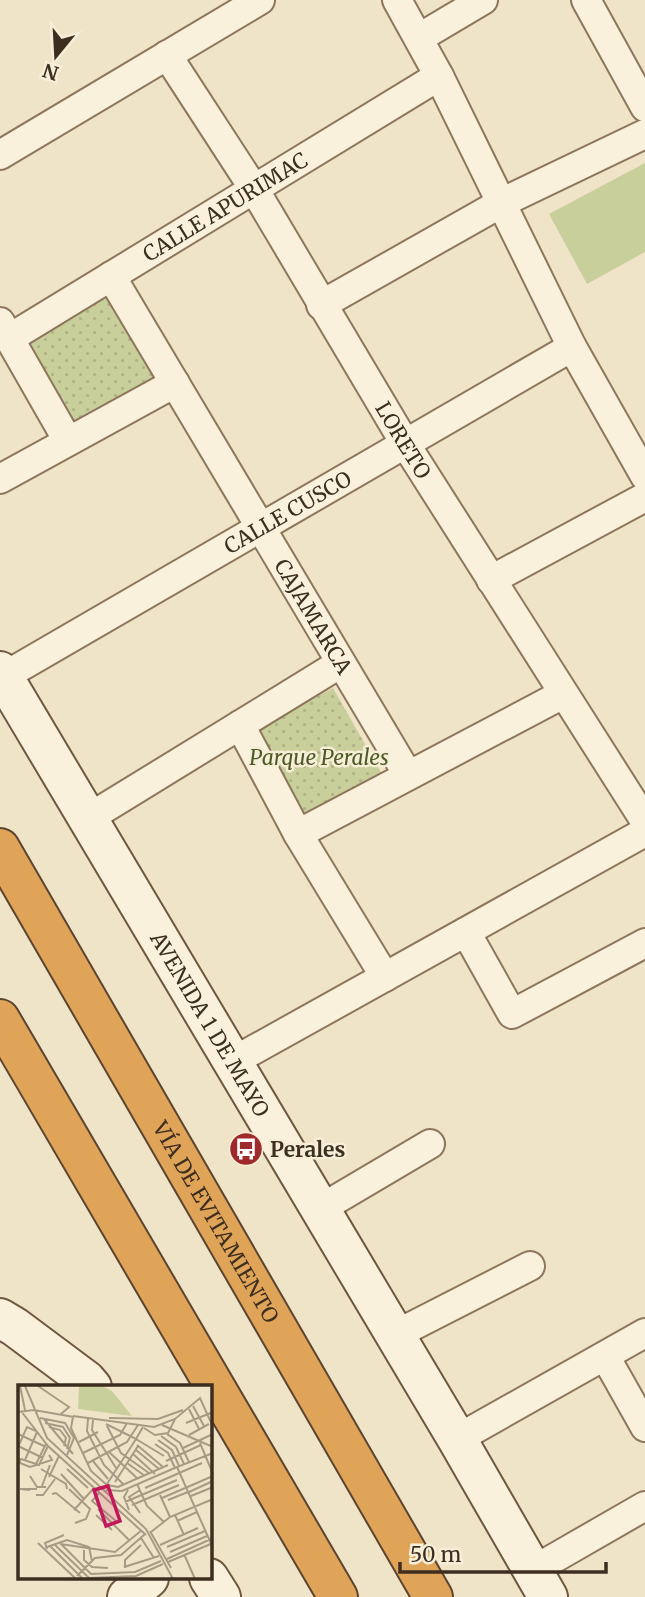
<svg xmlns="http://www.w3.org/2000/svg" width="645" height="1597" viewBox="0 0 645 1597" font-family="Merriweather,serif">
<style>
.grass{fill:url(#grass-dots)}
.garden{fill:#c9cf9b}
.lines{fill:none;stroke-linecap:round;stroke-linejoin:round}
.street-casing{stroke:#8d765c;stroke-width:32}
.secondary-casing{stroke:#6f573f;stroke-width:42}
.highway-casing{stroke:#5b4430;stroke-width:42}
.street{stroke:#faf1dc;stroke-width:28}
.secondary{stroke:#faf1dc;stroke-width:38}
.highway{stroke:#e0a458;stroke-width:38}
.labels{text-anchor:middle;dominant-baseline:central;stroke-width:5;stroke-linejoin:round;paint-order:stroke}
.street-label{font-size:21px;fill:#3d2e20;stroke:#f7eed8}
.park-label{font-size:21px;font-style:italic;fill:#4d5a26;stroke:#f7eed8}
.poi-label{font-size:21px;font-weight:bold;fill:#3d2e20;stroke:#f7eed8;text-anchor:start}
.inset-road{fill:none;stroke:#a89b85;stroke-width:2}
.view{fill:#c2185b;fill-opacity:0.15;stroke:#c2185b;stroke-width:3.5}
.inset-edge{fill:none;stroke:#3d2e20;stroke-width:3.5}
</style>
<defs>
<pattern id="grass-dots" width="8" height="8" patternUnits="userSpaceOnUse" patternTransform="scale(1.75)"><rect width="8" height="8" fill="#c9cf9b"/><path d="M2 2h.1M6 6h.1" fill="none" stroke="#aeb285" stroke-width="1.8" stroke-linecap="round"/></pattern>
</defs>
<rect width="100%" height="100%" fill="#f0e4c8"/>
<path class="grass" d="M102,288L158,386L76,430L22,338Z
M333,688L382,774L302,822L251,731Z"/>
<path class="garden" d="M645,163V252L587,284L549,214Z"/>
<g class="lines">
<g class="street-casing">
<g id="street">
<path d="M397,0L439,76L572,347L645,476"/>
<path d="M586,0L645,107"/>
<path d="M419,38L483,0"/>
<path id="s1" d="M167,55L254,189L406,445L645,821"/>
<path d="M0,155L260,0"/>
<path id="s2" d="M111,276L408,775"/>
<path d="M321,305L503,202L645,134"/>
<path d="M0,322L68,441"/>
<path id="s3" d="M10,338L439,76"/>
<path d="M0,479L175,383"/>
<path d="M491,580L645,497"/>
<path id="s4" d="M3,677L572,347"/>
<path d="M240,725L298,834L385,977"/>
<path d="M87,819L341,663"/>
<path d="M298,834L563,694"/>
<path d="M466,932L512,1014L645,943"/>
<path d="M232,1062L645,832"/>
<path d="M320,1209L430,1144"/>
<path d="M395,1335L530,1266"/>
<path d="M605,1356L645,1427"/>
<path d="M457,1439L645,1333"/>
<path d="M532,1571L645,1506"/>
</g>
</g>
<g class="secondary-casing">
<g id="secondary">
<path id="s5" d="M0,671L457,1439L548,1597"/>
<path d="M0,1318L15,1327L86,1380L92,1387"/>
<path d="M209,1578L221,1597"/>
<path d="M127,1597L149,1578"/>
</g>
</g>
<g class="highway-casing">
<g id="highway">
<path id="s6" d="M0,848L433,1597"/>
<path d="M0,1019L338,1597"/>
</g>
</g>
<use href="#street" class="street"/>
<use href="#secondary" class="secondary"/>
<use href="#highway" class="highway"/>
</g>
<defs>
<g id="bus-disc" transform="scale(1.75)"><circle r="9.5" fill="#9e2a2b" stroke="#f7eed8"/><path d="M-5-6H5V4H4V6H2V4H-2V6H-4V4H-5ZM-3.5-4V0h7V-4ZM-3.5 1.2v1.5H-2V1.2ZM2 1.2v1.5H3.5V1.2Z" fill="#fff"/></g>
</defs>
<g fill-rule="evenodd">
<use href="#bus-disc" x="246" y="1149"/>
</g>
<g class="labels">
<g class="street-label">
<text stroke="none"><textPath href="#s3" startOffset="252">CALLE APURIMAC</textPath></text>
<text stroke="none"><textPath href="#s1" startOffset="452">LORETO</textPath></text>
<text stroke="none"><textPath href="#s4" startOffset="329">CALLE CUSCO</textPath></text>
<text stroke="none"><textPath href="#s2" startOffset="396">CAJAMARCA</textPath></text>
<text stroke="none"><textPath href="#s5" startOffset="411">AVENIDA 1 DE MAYO</textPath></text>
<text stroke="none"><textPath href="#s6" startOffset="432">VÍA DE EVITAMIENTO</textPath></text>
</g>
<g class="park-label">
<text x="319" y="757">Parque Perales</text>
</g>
<g class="poi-label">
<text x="270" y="1149">Perales</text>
</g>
</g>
<g transform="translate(18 1385)">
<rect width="194" height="194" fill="#f0e4c8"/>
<path d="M61,1H84L94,6L114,31L60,24Z" fill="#c9cf9b"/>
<path class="inset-road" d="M2,1L7,25M7,1L29,53L128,144L155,194M20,1L51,22L43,29M175,21L186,41M171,24L181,44M3,26L30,61L128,150M0,27L16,25L56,32M55,31L136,42L157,34L182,13L195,42M55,32L53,43L73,86L89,100L100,102L150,80M22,33L47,38L56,53L49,70M91,33L140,34L165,25M26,34L55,69M70,34L69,46L86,80L106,100M75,35L74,45L98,83M27,38L45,42L52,53L49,64M168,38L195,27M88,39L118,54L125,42M144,40L195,62M89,41L103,68L131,88M31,42L42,45L48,53L46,61M126,43L137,50L150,48L157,34M0,49L26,61M149,49L162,58L171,77M171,50L191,39M143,51L158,62L166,79M140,55L154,65L161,81M61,57L80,47M182,58L195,89M137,59L150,68L157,83M119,60L145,82M0,61L25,73M0,62L9,42L18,46M165,63L195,49M118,65L141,84M91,67L120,94M65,68L102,50L109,38M195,68L159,82L195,163M115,69L137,89M2,73V78L12,82L34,75L31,70M3,74L21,80L30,61M7,75L19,47M74,75L90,94M148,76L183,60M70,78L109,57L120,40M109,78L127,91M17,81L28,59M23,84L48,99L49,104M49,84L70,103M43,89L66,114M12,91L19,102H28M31,92L41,71M97,97L120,61M119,99L129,121L146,137M24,101L32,80M87,102L118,54L146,71M127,103L184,78M51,104L72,124L68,134L57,138M12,105L2,104H19M88,105L104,106L159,82M110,105L106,112L111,125M171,107L195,96M81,108L74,116L98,136M34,109L38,108L62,128M18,110H25L37,94M142,110L152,132M173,111L195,102M144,113L195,91M150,115L170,107M107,117L159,95M114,120L161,100M80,124L112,156M56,125L76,103M122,128L111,112L122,105M78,130L94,145M157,130L166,150M159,136L179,127M132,146L153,183M133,147L152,132L195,114M123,153L136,173M20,158L58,194M36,159L71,193L118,191L145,179M42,159L97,167L124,145M43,159L73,189L117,187L143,176M142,160L180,143M32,161L65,194M29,162L49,155L71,162L74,176M149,162L187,146M29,164L27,158L46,150M66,165V175L74,182L90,183M152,167L189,151M166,169L177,194M149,174L193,154M150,177L195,158M106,182L141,171M107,183V175L123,160M59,191L77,173L103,170L127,149"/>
<path class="view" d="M90,101L102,136L88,141L76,105Z"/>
<rect width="194" height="194" class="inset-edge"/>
</g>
<g transform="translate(56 56) rotate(198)" stroke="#f7eed8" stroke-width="5" paint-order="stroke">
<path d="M0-5L12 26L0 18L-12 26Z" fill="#3d2e20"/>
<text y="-10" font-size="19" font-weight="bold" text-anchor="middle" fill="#3d2e20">N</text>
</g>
<path d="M400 1562v10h206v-10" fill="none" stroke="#3d2e20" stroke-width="3.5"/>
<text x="410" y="1562" font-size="21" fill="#3d2e20" stroke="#f7eed8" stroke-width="5" paint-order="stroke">50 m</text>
</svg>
